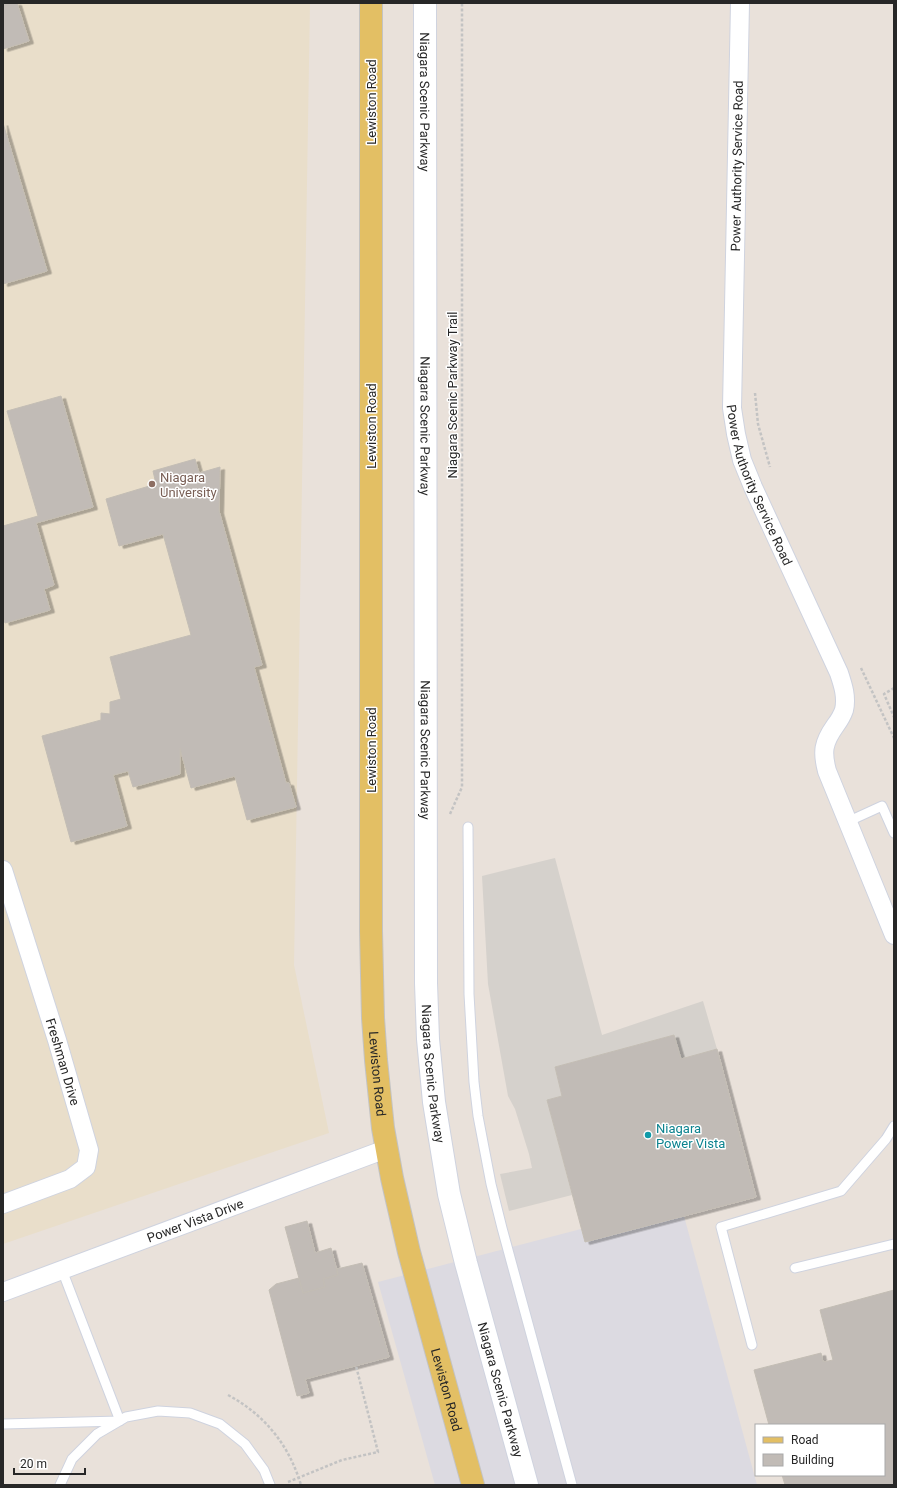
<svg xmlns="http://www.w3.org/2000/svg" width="897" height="1488" viewBox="0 0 897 1488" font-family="Roboto,sans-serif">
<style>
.industrial{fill:#dcdae1}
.education{fill:#e9deca}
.plaza{fill:#d5d1cc}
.building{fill:#c1bbb6;stroke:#c3bdb4;filter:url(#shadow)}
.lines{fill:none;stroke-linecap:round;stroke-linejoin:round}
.lane-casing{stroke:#cfd3df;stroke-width:11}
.street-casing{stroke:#cfd3df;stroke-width:20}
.secondary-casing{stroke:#cfd3df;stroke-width:24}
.primary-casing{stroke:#c3c3c3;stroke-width:24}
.path{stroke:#c3c3c3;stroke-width:2.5;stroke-dasharray:3 2;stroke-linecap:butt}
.lane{stroke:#fff;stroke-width:9}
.street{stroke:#fff;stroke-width:18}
.secondary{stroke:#fff;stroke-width:22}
.primary{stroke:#e3bf64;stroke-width:22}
.education-dot{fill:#8d6e63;stroke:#fff;stroke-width:1.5}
.culture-dot{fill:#0f9aa8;stroke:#fff;stroke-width:1.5}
.labels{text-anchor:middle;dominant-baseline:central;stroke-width:3;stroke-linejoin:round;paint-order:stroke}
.street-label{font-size:13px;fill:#272727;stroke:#fff}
.education-label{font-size:13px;fill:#785e54;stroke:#fff;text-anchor:start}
.culture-label{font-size:13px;fill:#0d838f;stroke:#fff;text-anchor:start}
</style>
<defs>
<filter id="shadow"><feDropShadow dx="4.5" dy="2.5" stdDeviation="0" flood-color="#0004"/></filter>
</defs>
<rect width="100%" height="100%" fill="#e9e1da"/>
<path class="industrial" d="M684,1216L757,1485H435L378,1282L581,1229L585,1242Z"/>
<path class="education" d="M3,3H310L294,965L329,1133L3,1244Z"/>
<path class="plaza" d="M555,858L602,1035L703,1001L717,1049L681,1059L674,1035L555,1067L562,1096L547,1100L572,1195L509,1211L500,1174L532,1168L529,1154L515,1109L508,1096L488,984L482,876Z"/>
<path class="building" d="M3,3H17L29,41L3,49Z
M3,123L47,271L3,284Z
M61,396L93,507L36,523L54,585L44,589L50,610L5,623L3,616V526L38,516L7,411Z
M195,459L199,473L220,467L219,511L262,665L254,667L286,783H289L296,807L247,820L235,776L191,788L180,748V774L133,787L128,771L113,775L127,826L71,842L42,736L101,720V713L110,714V702L121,699L110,657L191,635L163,534L119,546L106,499L156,484L153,471Z
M674,1035L681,1059L717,1049L756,1197L585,1242L547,1100L562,1096L555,1067Z
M307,1221L315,1253L331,1248L338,1275L323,1279L325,1287L303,1293L285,1227Z
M362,1263L389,1357L305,1379L309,1393L297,1396L269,1290L276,1284L299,1278L303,1293L325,1287L323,1279L338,1275L337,1269Z
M894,1290V1485H785L782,1475H884V1425H769L754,1370L821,1353L823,1362L833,1360L820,1310Z"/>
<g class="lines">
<g class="lane-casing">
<path id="lane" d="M847,822L882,806L894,833
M468,827L469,994L474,1082L478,1116L491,1184L502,1228L572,1485
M795,1268L894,1244
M752,1345L721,1227L841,1191L886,1139L894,1126
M3,1424L120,1421L62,1270
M60,1485L72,1459L97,1434L126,1417L158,1411L190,1413L220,1424L245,1444L264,1470L270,1485"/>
</g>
<g class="street-casing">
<g id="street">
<path id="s1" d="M740,3L732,408L736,434L742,460L753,487L839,673C843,685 847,697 844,710C842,716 838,722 835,726C823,743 822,752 827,771L894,935"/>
<path id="s2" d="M3,870L57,1040L89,1150L86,1167L70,1179L3,1204"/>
<path id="s3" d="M3,1292L386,1149"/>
</g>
</g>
<g class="secondary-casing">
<g id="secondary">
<path id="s4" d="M425,3L426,983L428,1039L434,1102L449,1194L466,1263L527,1485"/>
</g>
</g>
<g class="primary-casing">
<g id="primary">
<path id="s5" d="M371,3V931L373,1018L376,1060L383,1128L392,1178L409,1252L473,1485"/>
</g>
</g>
<path class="path" d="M755,393L758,424L770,467
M861,668L894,738
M894,688L884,694L894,717
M450,814L462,787V3
M228,1395C265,1415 289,1445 301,1485
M288,1482L342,1460L378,1452L356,1366"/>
<use href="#lane" class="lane"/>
<use href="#street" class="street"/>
<use href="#secondary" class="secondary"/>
<use href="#primary" class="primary"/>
</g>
<circle class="education-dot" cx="152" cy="484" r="4"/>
<circle class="culture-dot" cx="648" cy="1135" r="4"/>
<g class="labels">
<g class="street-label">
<text transform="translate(371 102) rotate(-90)">Lewiston Road</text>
<text stroke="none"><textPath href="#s4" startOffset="99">Niagara Scenic Parkway</textPath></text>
<text transform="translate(737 166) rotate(-89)">Power Authority Service Road</text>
<text transform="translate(452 395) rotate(-90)">Niagara Scenic Parkway Trail</text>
<text transform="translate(371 426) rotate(-90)">Lewiston Road</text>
<text stroke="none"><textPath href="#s4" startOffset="423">Niagara Scenic Parkway</textPath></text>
<text stroke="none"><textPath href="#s1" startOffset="487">Power Authority Service Road</textPath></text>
<text transform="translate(371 750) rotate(-90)">Lewiston Road</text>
<text stroke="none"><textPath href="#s4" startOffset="747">Niagara Scenic Parkway</textPath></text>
<text stroke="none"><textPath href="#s2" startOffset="201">Freshman Drive</textPath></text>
<text stroke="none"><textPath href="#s5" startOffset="1071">Lewiston Road</textPath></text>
<text stroke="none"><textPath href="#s4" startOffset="1071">Niagara Scenic Parkway</textPath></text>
<text stroke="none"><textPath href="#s3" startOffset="205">Power Vista Drive</textPath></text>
<text stroke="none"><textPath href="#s5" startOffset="1395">Lewiston Road</textPath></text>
<text stroke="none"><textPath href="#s4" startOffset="1395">Niagara Scenic Parkway</textPath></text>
</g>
<g class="education-label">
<text x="160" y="477">Niagara<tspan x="160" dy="15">University</tspan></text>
</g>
<g class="culture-label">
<text x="656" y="1128">Niagara<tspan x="656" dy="15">Power Vista</tspan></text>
</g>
</g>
<rect width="897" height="1488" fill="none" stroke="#272727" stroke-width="8"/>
<rect x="755" y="1424" width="130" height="52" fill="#ffffff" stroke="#a9a9a9"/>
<rect x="763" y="1437" width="20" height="6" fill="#e3bf64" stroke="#a9a9a9"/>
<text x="791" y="1444" font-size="12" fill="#272727">Road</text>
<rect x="763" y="1454" width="20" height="12" fill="#c1bbb6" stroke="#a9a9a9"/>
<text x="791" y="1464" font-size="12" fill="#272727">Building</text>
<path d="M14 1468v6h71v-6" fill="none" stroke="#272727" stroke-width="2"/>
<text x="20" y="1468" font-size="12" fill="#272727" stroke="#ffffff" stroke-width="3" paint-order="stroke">20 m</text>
</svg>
